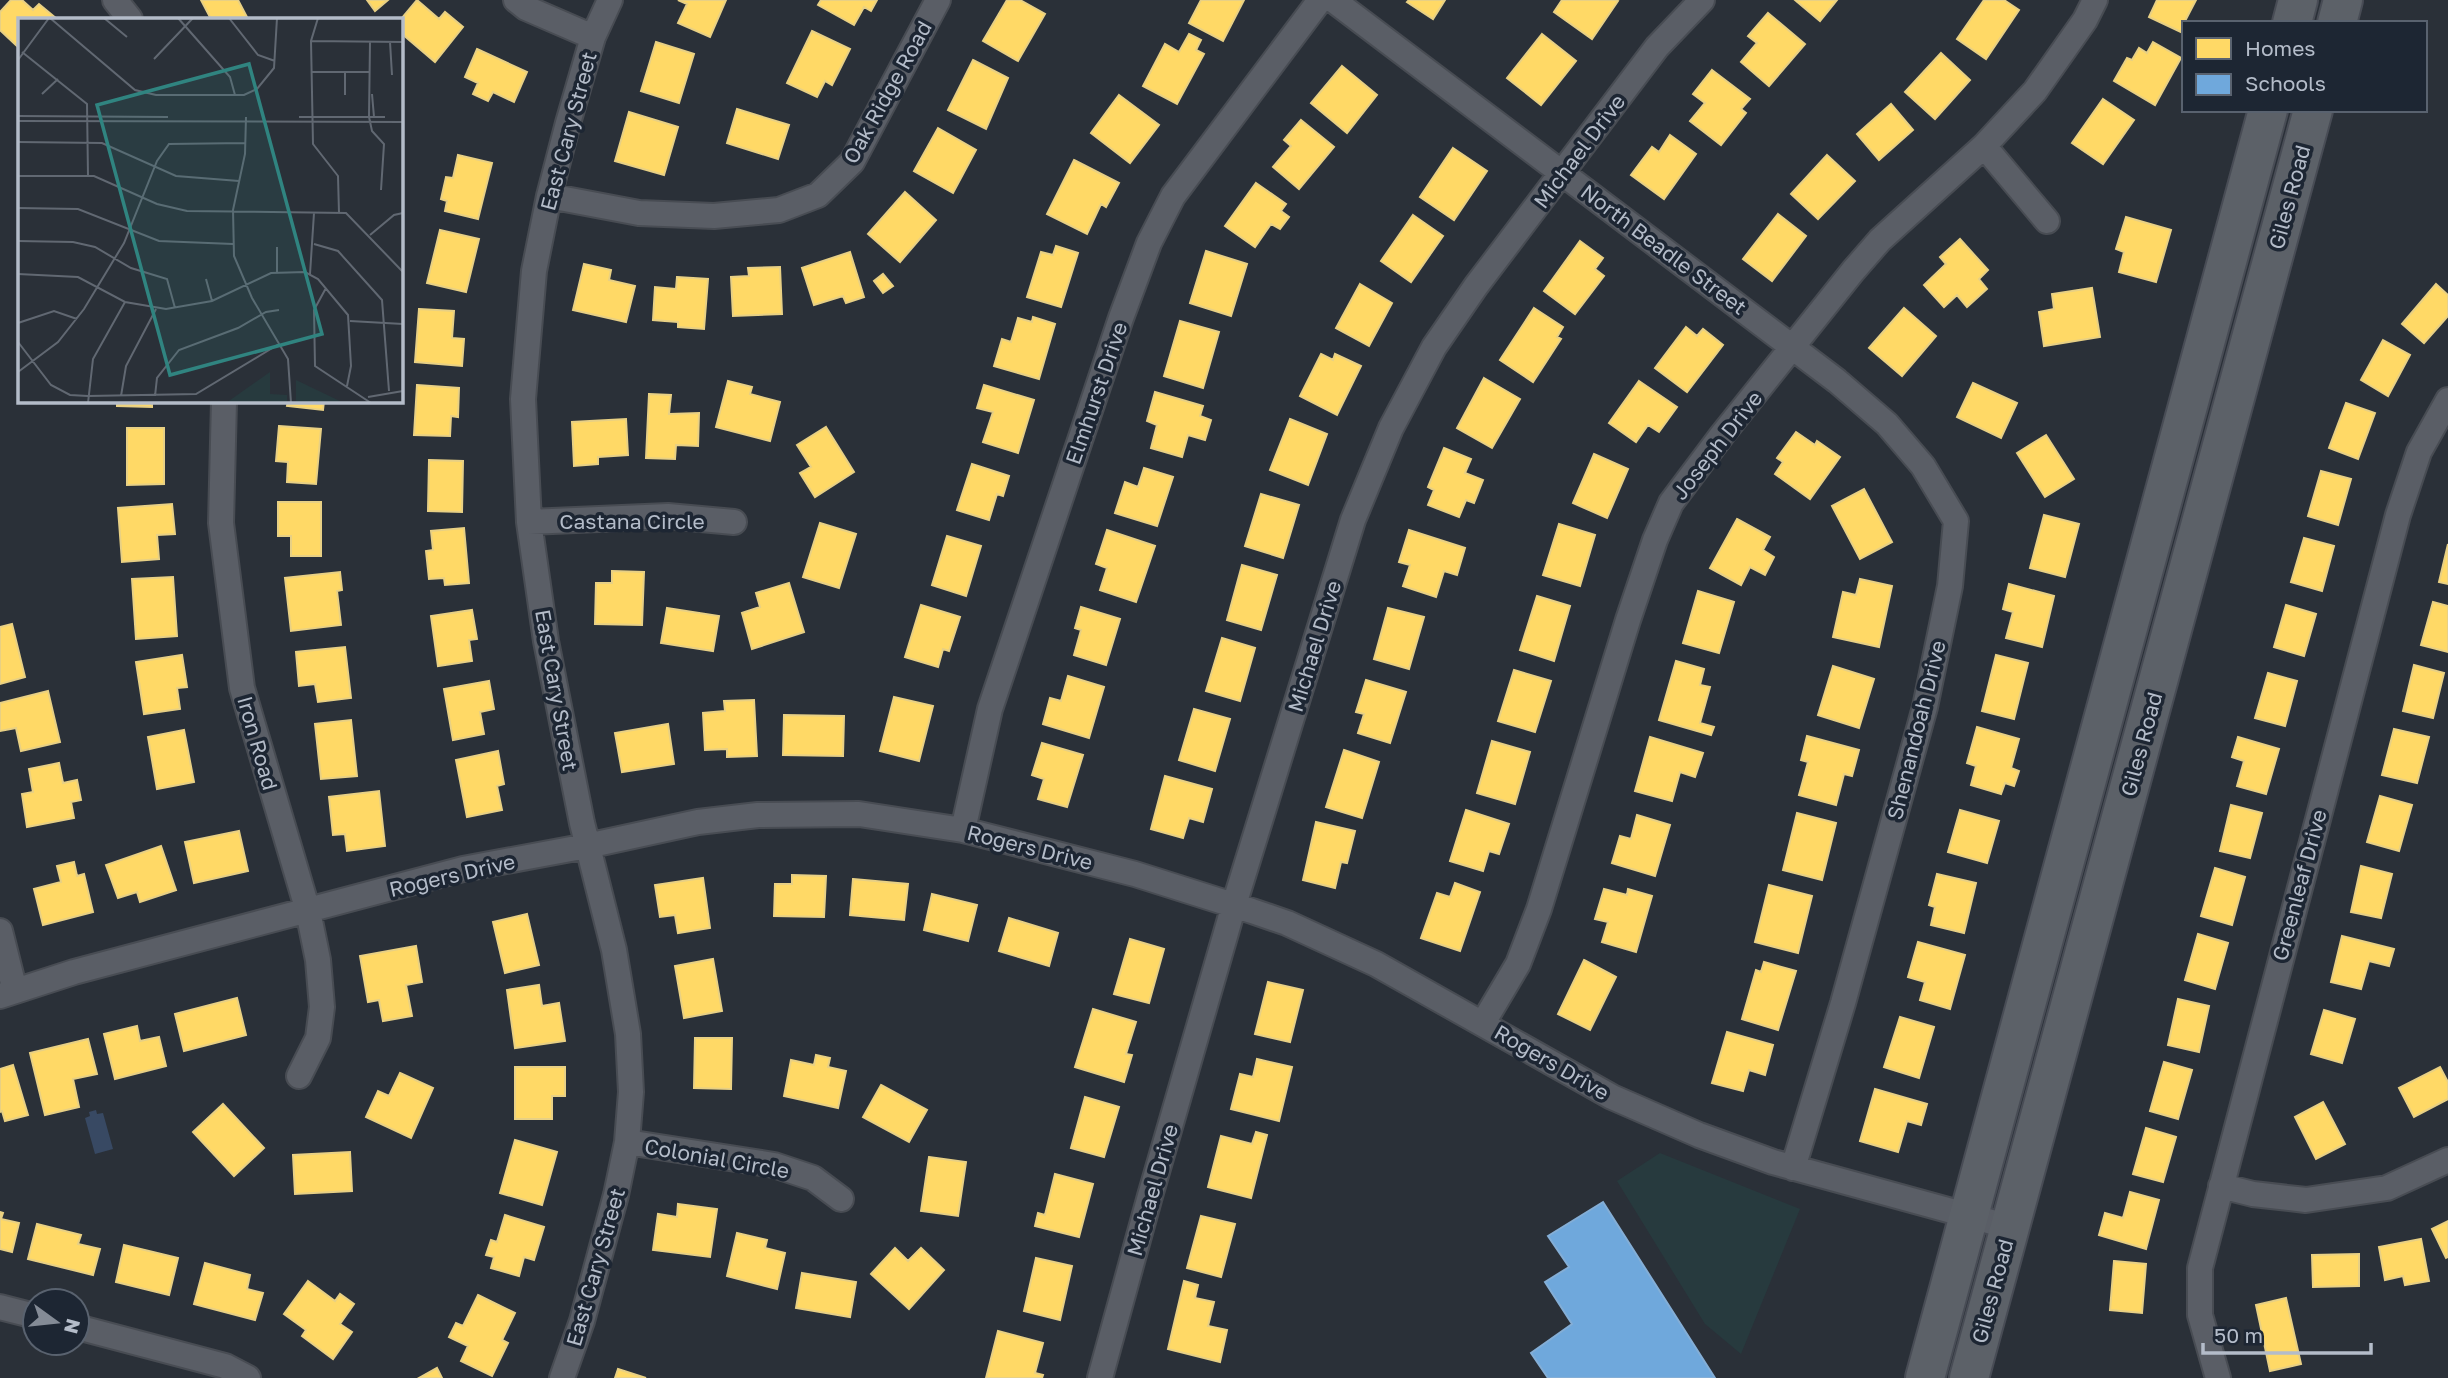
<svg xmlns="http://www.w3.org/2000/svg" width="2448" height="1378" viewBox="0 0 2448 1378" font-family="'Golos Text',sans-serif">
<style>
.green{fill:#273a3e}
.water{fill:#384963}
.homes{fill:#ffd966;stroke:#e8d084;stroke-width:2}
.schools{fill:#6fa8dc;stroke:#84aed6;stroke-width:2}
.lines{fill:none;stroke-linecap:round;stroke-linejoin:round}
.minor-casing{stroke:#484c53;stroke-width:28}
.primary-casing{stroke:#484c55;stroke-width:42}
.minor{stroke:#5a5e66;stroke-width:24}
.primary{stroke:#5c6168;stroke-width:38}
.labels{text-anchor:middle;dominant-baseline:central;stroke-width:7;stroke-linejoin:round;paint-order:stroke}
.street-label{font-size:21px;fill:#b4bcc9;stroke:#1d2633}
.inset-road{fill:none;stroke:#616872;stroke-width:2}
.view{fill:#308480;fill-opacity:0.15;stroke:#308480;stroke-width:3.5}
.inset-edge{fill:none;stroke:#b4bcc9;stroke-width:3.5}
</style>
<rect width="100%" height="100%" fill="#2a3038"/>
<path class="green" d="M1660,1153L1800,1209L1741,1354L1705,1324L1617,1181Z"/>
<path class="water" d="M96,1110L97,1114L103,1113L113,1149L95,1154L85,1118L90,1116L89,1112Z"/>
<path class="homes" d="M11,0H22L33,10L39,4L57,19H19V48L0,30V12Z
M201,0H238L248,19H211Z
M367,0H388L375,11Z
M417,0L439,19L445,12L463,27L435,62L401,33V19Z
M678,0H726L710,37L678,23L687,4Z
M821,0H877L871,11L864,7L854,25L818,5Z
M1007,0H1020L1045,14L1018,61L983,41Z
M1201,0H1244L1223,41L1189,23Z
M1409,0H1445L1433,19L1407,2Z
M1562,0H1616L1618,1L1592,39L1554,12Z
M1795,0H1837L1820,21Z
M1984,0H2004L2019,10L1986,59L1957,39Z
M2157,0H2196L2184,23L2181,32L2149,17Z
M1768,13L1805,44L1769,86L1741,62L1757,43L1748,36Z
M812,31L850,49L832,85L825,81L817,97L787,83Z
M1189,34L1201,40L1196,50L1204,54L1177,104L1143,86L1165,44L1179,52Z
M1542,34L1576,61L1541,105L1507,78Z
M656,42L694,54L679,103L641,91Z
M2153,42L2181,58L2155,105L2114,81L2127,58L2132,60L2139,48L2147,53Z
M477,49L527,72L514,102L493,92L488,101L473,94L478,83L465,77Z
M1941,53L1970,80L1935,119L1905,92Z
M973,60L1008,78L986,129L948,110Z
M1342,66L1377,95L1347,133L1311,103Z
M1712,70L1750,99L1741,109L1746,113L1721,145L1690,121L1705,103L1693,94Z
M1119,95L1159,125L1130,163L1091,133Z
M2103,99L2134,120L2103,164L2072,143Z
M1891,104L1913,130L1879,160L1857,134Z
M737,109L789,125L778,159L727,143Z
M629,112L678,127L664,175L615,161Z
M1301,120L1334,147L1299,189L1273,167L1291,146L1284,140Z
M938,128L976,150L953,193L914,171Z
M1670,135L1696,154L1664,199L1631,175L1652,147L1659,152Z
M1453,148L1487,171L1454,220L1420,197Z
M458,155L492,163L478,219L445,211L447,201L441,199L446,177L453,178Z
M1827,155L1855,181L1818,219L1791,194Z
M1074,160L1119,183L1106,207L1101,204L1087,234L1047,214Z
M1256,183L1286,204L1281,211L1289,217L1280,229L1271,224L1255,247L1225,226Z
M905,192L936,220L900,262L868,234Z
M1778,214L1806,236L1772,281L1743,259Z
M1413,215L1443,236L1411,282L1381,261Z
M2126,217L2171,230L2156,282L2119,272L2124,252L2116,249Z
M440,230L479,239L466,292L427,283Z
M1960,239L1988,270L1979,279L1987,289L1967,307L1957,295L1944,307L1924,285L1946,264L1940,257Z
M1580,241L1603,258L1595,269L1604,276L1575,314L1544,291Z
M1056,246L1078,253L1061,307L1027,297L1041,252L1053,255Z
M1206,251L1247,264L1231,316L1190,303Z
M850,252L864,297L846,303L843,296L814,305L802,268Z
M584,264L611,270L609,280L635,286L626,322L573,310Z
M780,267L782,314L733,316L731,277L749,276L748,268Z
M883,274L893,286L883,293L874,281Z
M677,277L708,279L704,329L678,327V322L653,320L655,287L676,289Z
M1360,284L1392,303L1369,346L1336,328Z
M2436,284L2448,295V316L2424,343L2402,324Z
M2092,288L2100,337L2044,346L2039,312L2054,309L2052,294Z
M1534,308L1563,327L1557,337L1561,339L1533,382L1500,360Z
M1904,308L1936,336L1902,376L1869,348Z
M419,309L454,311L452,338L464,339L462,366L415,362Z
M1033,317L1055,324L1039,379L994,366L1002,339L1011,342L1018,318L1032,322Z
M1180,321L1219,332L1203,388L1164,376Z
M1686,327L1697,336L1703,329L1723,345L1687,392L1655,368Z
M2383,340L2410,355L2388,396L2361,380Z
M1321,354L1333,360L1335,354L1361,366L1337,415L1300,396Z
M1484,378L1520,399L1492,448L1457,428Z
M728,381L752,387L750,394L780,402L770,441L716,427Z
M1639,381L1677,407L1659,432L1648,425L1636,442L1609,423Z
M1973,383L2017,403L2001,438L1957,417Z
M417,385L459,388L458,417L451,416L450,436L414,435Z
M984,385L1034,400L1018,453L983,442L993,412L977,408Z
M1155,392L1203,406L1200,416L1211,420L1205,440L1188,435L1182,457L1151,448L1157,425L1147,421Z
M649,394L671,395L669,414L699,413L698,446L676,445L675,459L646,458Z
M117,401H152V407L117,406Z
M288,401H324L323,410L287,406Z
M2346,403L2375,413L2358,459L2329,448Z
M626,419L628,455L598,457V464L574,466L572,422Z
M1290,419L1327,434L1308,485L1270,470Z
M279,426L321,429L316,484L287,482L288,462L276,461Z
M826,427L854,472L815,497L800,473L811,467L797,445Z
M127,428H164V484L127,485Z
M1796,432L1815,445L1817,441L1840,457L1810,499L1775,474L1783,462L1777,458Z
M2046,435L2074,479L2045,497L2017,453Z
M1444,448L1471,459L1465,473L1483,480L1474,503L1466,500L1459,517L1428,505L1434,490L1428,487Z
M1594,454L1628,469L1607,518L1573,503Z
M429,460L463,461L462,512L428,511Z
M972,464L1009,476L1003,496L997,494L989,520L957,510Z
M1144,468L1173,477L1157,526L1115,513L1125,482L1138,487Z
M2321,471L2351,479L2338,525L2308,516Z
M1864,489L1892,542L1860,559L1832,506Z
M1261,494L1299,505L1283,558L1245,546Z
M278,502H321V556H291V536H278Z
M172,504L175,534L157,535L159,559L122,562L118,508Z
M2044,515L2079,524L2065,577L2030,568Z
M1737,519L1770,537L1763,550L1774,557L1765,575L1750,567L1741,585L1710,568Z
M820,523L856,534L839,588L803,577Z
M1559,524L1595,535L1580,586L1543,575Z
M464,528L469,583L445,585L444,578L429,579L426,551L433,550L431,531Z
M1107,530L1155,546L1136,602L1100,590L1107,568L1096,564Z
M1409,530L1465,548L1457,575L1444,571L1436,597L1403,586L1410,565L1399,562Z
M947,536L981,546L966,596L932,585Z
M2304,538L2334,546L2322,591L2291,582Z
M2448,544V584L2439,582Z
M1242,565L1277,575L1261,630L1227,620Z
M612,571L644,572L642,625L595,624L596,583H612Z
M340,572L342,590L337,591L341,625L291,631L285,578Z
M173,577L177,636L136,639L132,579Z
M1860,579L1892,586L1879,647L1833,637L1843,592L1856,595Z
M789,583L804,632L752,649L742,613L760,607L756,593Z
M2009,584L2054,596L2042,647L2006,638L2013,612L2003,609Z
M1698,591L1734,602L1719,653L1683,643Z
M1537,596L1570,606L1554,661L1520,650Z
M2433,602L2448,606V652L2421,645Z
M921,605L960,617L949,651L943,649L938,667L905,657Z
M2286,605L2316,614L2304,656L2274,647Z
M1081,607L1120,619L1106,665L1074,655L1081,630L1075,628Z
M667,608L719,616L713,651L661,643Z
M1388,608L1424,617L1409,669L1374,659Z
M472,610L477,639L469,640L472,661L438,666L431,616Z
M12,624L25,677L0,684V627Z
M1222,638L1255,648L1240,701L1206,691Z
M345,647L351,698L318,702L315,684L299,686L296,652Z
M182,655L187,687L177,688L180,709L144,714L136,662Z
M1996,655L2028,663L2014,719L1982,711Z
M1676,661L1704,669L1700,685L1710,687L1700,723L1714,727L1711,735L1659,720Z
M2414,665L2444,673L2433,718L2403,711Z
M1833,666L1874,679L1859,728L1818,715Z
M1514,670L1551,681L1535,732L1498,721Z
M2268,673L2297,681L2285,726L2255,718Z
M1068,676L1104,687L1089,738L1043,724L1050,698L1061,701Z
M1366,680L1406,692L1390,743L1358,733L1364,714L1356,712Z
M489,681L494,709L480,712L484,734L453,740L444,689Z
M48,691L60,742L21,751L16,728L0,731V703Z
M894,697L933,706L919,761L880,751Z
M754,700L757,756L727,757V749L705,750L703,713L725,711L724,701Z
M1194,709L1230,719L1215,771L1179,760Z
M784,715L844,716L843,756L783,755Z
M351,720L357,776L321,779L315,724Z
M668,724L674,764L622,772L615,733Z
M1977,727L2019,739L2011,768L2019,771L2014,786L2005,783L2001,794L1971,785L1976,766L1967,763Z
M2394,729L2429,737L2417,783L2382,775Z
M184,730L194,782L157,789L148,737Z
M1807,736L1859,750L1852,776L1844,774L1836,805L1799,795L1808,762L1801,760Z
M1650,737L1703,753L1695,777L1680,772L1672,801L1635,791Z
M2238,737L2279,749L2266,794L2237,786L2244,761L2232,757Z
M1492,741L1530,752L1515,804L1477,793Z
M1042,743L1083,755L1067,807L1038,799L1044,779L1032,775Z
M1344,750L1379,762L1362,818L1326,807Z
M498,751L504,784L497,786L502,810L467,817L456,760Z
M59,763L63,783L77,780L81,800L71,802L74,818L27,827L22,794L33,792L29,769Z
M1165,776L1212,789L1203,822L1189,818L1183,838L1151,829Z
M379,791L385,846L347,851L345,834L333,835L329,797Z
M2380,796L2412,805L2399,851L2367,842Z
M2231,805L2262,813L2250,858L2220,851Z
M1466,810L1509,824L1499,854L1489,851L1483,871L1450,861Z
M1960,810L1999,821L1987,863L1948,852Z
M1797,813L1836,823L1822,880L1783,870Z
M1637,815L1670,825L1655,876L1612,863L1620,836L1631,839Z
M1316,822L1355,831L1347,863L1341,862L1335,888L1303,880Z
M239,831L248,871L194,883L185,842Z
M161,846L176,890L140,902L137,892L118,898L106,865Z
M74,862L77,876L84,874L93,912L43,925L34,889L61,882L57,866Z
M2361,866L2392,874L2381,918L2351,912Z
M2215,868L2245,877L2232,925L2201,916Z
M1937,874L1976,883L1964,933L1931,925L1935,907L1929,905Z
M792,875L826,876L824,917L774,916L775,884H792Z
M703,878L710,928L678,933L675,915L660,917L655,885Z
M853,879L908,884L904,920L850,915Z
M1455,883L1480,892L1460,951L1421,938L1437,893L1450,897Z
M1769,885L1812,896L1798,953L1755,942Z
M1604,889L1627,895L1628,889L1652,896L1636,952L1602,942L1608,922L1595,919Z
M932,894L977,905L968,941L924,930Z
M527,914L539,965L505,973L493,922Z
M1009,918L1058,933L1049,966L999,951Z
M2198,934L2228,943L2215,989L2185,980Z
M2342,936L2394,949L2389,966L2369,961L2361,989L2331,982Z
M1130,939L1164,949L1149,1003L1114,994Z
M1918,942L1965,955L1950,1009L1920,1000L1925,982L1908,977Z
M416,946L422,982L406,985L412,1016L383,1021L379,1000L368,1002L360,956Z
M713,959L722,1011L684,1018L675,966Z
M1584,960L1616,977L1590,1030L1558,1014Z
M1764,962L1796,971L1778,1030L1742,1019L1756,970L1761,972Z
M1268,982L1303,990L1290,1042L1255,1034Z
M539,985L542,1006L559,1003L565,1041L515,1048L507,990Z
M237,998L246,1035L184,1051L175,1014Z
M2178,999L2209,1006L2199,1052L2168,1045Z
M1093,1009L1136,1022L1126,1054L1132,1055L1124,1082L1075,1067Z
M2324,1010L2355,1019L2342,1063L2311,1054Z
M1900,1017L1934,1027L1919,1078L1884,1067Z
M137,1026L140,1041L159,1037L166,1066L115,1079L104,1034Z
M1727,1032L1773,1045L1765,1075L1749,1070L1743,1091L1712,1083Z
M695,1038H732L731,1089L694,1088Z
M88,1039L97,1074L73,1079L79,1107L45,1115L30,1053Z
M816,1055L830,1058L828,1067L846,1071L838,1108L784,1096L791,1060L814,1065Z
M1257,1059L1292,1067L1279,1121L1231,1109L1240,1074L1253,1077Z
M2164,1062L2192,1070L2178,1119L2150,1111Z
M13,1065L28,1115L5,1121L2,1111L0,1112V1069Z
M515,1067H565V1096H552V1119H515Z
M2440,1067L2448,1082V1099L2414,1117L2399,1088Z
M400,1073L433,1088L411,1138L366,1117L378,1091L389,1096Z
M881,1085L927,1110L909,1142L863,1117Z
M1875,1089L1927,1104L1921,1125L1907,1121L1898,1152L1860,1141Z
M1085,1097L1119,1107L1104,1157L1071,1148Z
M2323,1102L2345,1144L2316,1159L2295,1117Z
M223,1104L264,1148L234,1176L193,1132Z
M2146,1128L2176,1137L2163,1182L2133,1174Z
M1256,1132L1267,1135L1251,1198L1208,1187L1221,1136L1252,1144Z
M515,1140L557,1152L542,1205L500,1193Z
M350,1152L352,1191L295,1194L293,1155Z
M929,1157L966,1162L958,1216L921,1211Z
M1055,1174L1093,1184L1079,1237L1035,1226L1038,1213L1045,1215Z
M2130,1192L2159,1200L2146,1249L2099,1235L2105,1213L2123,1218Z
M678,1204L717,1209L710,1257L653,1250L658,1214L677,1217Z
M0,1212L3,1213L1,1219L19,1223L12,1252L0,1249Z
M505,1215L544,1227L534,1260L524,1257L519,1276L491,1268L494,1257L486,1255L491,1240L497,1242Z
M1201,1216L1235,1224L1221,1277L1187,1268Z
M2448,1221V1257L2446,1258L2432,1229Z
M37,1224L81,1235L78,1244L100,1249L93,1275L28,1259Z
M737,1233L767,1240L765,1248L785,1253L777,1289L727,1276Z
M2421,1239L2429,1281L2405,1285L2403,1276L2385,1280L2379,1247Z
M124,1245L178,1258L169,1295L116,1282Z
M895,1248L908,1261L921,1248L944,1270L909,1309L871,1274Z
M2359,1254V1286L2313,1287L2312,1255Z
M1036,1258L1072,1266L1060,1320L1024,1311Z
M2114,1261L2146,1264L2142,1313L2110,1310Z
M205,1263L250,1275L247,1289L263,1293L255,1320L194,1304Z
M802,1273L856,1282L850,1317L796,1308Z
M308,1281L335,1301L340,1294L354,1304L340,1324L352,1332L333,1359L302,1336L306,1330L284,1314Z
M1184,1281L1198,1285L1195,1298L1214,1302L1208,1326L1227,1330L1220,1362L1168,1349Z
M478,1295L515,1313L502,1340L508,1343L492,1376L461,1361L468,1346L449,1337L456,1323L463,1326Z
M2286,1298L2301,1364L2270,1371L2256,1305Z
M998,1331L1043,1343L1035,1373L1043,1375L1042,1378H986Z
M437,1368L442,1378H419Z
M618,1369L646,1378H615Z"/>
<path class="schools" d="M1603,1202L1715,1378H1548L1531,1353L1572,1324L1545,1282L1569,1267L1548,1236Z"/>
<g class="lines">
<g class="minor-casing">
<path id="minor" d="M115,0L130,19
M516,0L526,8L593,37
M1333,0L1837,381L1887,424L1923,466L1956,521L1950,586L1925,707L1843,1003L1793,1168
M1984,146L2047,221
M549,196L639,213L714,216L779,210L818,195L852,162L938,0
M224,401L221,523L242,688L308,911L318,960L322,1007L318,1038L299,1076
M529,522L668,516L734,522
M963,830L990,709L1121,318L1149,243L1173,196L1320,0
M0,931L15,991
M0,996L74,972L463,869L587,846L698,822L758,815L859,814L963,830L1135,874L1252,911L1287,923L1376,964L1612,1097L1699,1135L1773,1162L2010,1227
M1483,1023L1518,964L1539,909L1628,620L1655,540L1671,503L1722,435L1853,271L1880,240L1984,146L2035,91L2085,20L2095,0
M627,1142L774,1165L813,1178L841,1199
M2221,1186L2253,1194L2306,1200L2387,1188L2448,1160
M0,1307L35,1316
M77,1327L225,1366L248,1378
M562,1378L582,1321L616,1195L627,1142L631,1092L628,1034L614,950L582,823L546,641L529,522L523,399L534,271L549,196L568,123L593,37L610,0
M1100,1378L1150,1196L1234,905L1353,520L1391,428L1434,347L1476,286L1657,47L1702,0
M2218,1378L2200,1315V1268L2398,515L2419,452L2448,400"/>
</g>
<g class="primary-casing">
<path id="primary" d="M2292,23L2298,0
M2337,23L2343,0
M1925,1378L2268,110
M1969,1378L2313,110"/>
</g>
<use href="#minor" class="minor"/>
<use href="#primary" class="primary"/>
</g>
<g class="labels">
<g class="street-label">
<text transform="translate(887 92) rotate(-61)">Oak Ridge Road</text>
<text transform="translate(568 131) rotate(-75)">East Cary Street</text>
<text transform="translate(1579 151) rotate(-53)">Michael Drive</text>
<text transform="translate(2289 197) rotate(-75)">Giles Road</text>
<text transform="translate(1664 249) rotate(37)">North Beadle Street</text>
<text transform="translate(1096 393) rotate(-71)">Elmhurst Drive</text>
<text transform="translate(1717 445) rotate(-52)">Joseph Drive</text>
<text x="632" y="521">Castana Circle</text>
<text transform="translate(1314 646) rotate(-73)">Michael Drive</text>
<text transform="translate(557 690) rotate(80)">East Cary Street</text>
<text transform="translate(1916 730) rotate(-76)">Shenandoah Drive</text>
<text transform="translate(258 743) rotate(74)">Iron Road</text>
<text transform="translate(2141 744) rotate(-75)">Giles Road</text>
<text transform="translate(1030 847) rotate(14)">Rogers Drive</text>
<text transform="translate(452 875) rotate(-13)">Rogers Drive</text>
<text transform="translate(2299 885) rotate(-75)">Greenleaf Drive</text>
<text transform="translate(1552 1062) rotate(30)">Rogers Drive</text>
<text transform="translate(717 1158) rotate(10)">Colonial Circle</text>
<text transform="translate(1152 1190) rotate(-74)">Michael Drive</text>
<text transform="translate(595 1267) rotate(-74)">East Cary Street</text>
<text transform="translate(1992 1291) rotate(-75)">Giles Road</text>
</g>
</g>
<g transform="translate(18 18)">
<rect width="385" height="385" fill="#2a3038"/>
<path d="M252,354V376L269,377V385H208ZM278,362L326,385H278Z" fill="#273a3e"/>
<path class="inset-road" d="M32,0L117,72L138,77H226L239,71L256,50L259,0M86,0L109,19M160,0L212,59L217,77M211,0L240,37L257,43M300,0L293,23L295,126L320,158L321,195M293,23L385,24M352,24L351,99L354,113L366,126L363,172M372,24L374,57M4,34L69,86L70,158M136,41L175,0M0,42L31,0M294,54H352M327,54V77M24,76L40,61M354,76L356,99M0,98L150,99M228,99L227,136L215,192L216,238L234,280L270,341L273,385M281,99H367M0,103L385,104M0,124L84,125L158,158L221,163M0,158H76L139,186L169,193L328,195L385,254M0,190L60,191L141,223L215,226M352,217L376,197L385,195M0,223L55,224L77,229L113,250L149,261L157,290M296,226L320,233L364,282L371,373M259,229V254M0,256L60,259L107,284L148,291L194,283L253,255L287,254L300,261L330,297L333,348L329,368M292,256L296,195M188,261L194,283M308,270L296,292L297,348L353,385M332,303L385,306M0,305L36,293L59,301M0,324L33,367L52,377L70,378L178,376L261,326M0,354L40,324L66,291L106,225L139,143L151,126L227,125M103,378L108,348L138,291M137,378L139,360L161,332L220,310L248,294L261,292M350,379L385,373M70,385L75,341L107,284"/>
<path class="view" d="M231,46L304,316L152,357L79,87Z"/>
<rect width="385" height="385" class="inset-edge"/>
</g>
<rect x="2182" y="21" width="245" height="91" fill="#1d2633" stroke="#59626f" stroke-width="2"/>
<rect x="2196" y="38" width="35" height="21" fill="#ffd966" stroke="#59626f" stroke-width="2"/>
<text x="2245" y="56" font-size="21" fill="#b4bcc9">Homes</text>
<rect x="2196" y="74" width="35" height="21" fill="#6fa8dc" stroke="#59626f" stroke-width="2"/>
<text x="2245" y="91" font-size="21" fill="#b4bcc9">Schools</text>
<g transform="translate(56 1322) rotate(105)"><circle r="33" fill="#1d2633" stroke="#59626f" stroke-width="2"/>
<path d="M0-5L12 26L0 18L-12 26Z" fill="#848b96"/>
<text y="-10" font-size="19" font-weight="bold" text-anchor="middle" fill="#b4bcc9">N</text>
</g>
<path d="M2203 1343v10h168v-10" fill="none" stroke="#b4bcc9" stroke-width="3.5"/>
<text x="2214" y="1343" font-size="21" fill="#b4bcc9" stroke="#1d2633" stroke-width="5" paint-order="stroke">50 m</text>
</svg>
